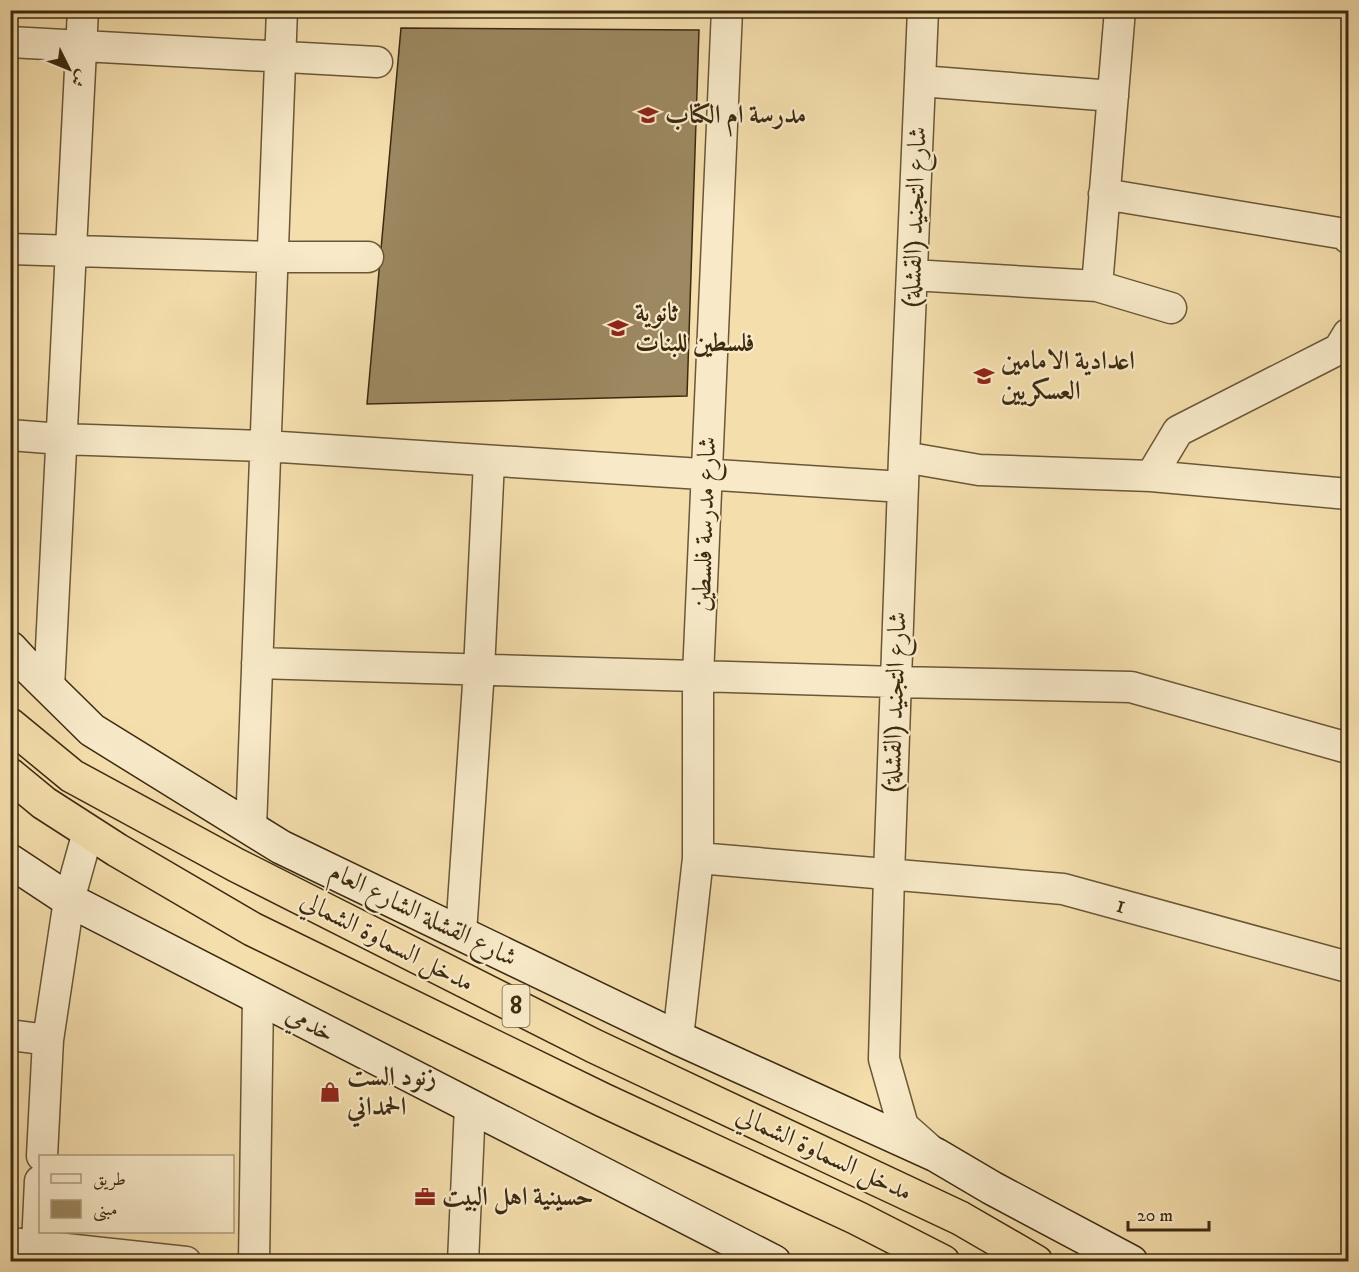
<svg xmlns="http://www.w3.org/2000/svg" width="1359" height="1272" viewBox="0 0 1359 1272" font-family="'IM FELL DW Pica',Amiri,serif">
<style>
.building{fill:#9c8861;stroke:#3c2a10;stroke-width:1.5}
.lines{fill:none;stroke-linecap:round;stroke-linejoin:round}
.street-casing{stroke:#6a5737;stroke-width:33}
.secondary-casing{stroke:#3c2a10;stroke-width:36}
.highway-casing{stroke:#3c2a10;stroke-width:36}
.street{stroke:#f8eac9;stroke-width:30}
.secondary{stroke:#f8eac9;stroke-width:33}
.highway{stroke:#f4deac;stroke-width:33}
.labels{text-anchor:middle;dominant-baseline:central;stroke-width:4.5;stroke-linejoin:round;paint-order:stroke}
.shield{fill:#f8eac9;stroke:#746448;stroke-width:1.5}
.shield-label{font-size:24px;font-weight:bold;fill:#3c2a10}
.poi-label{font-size:26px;font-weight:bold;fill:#3c2a10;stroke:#f8eac9;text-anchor:start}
.street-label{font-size:26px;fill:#3c2a10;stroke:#f8eac9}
</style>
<rect width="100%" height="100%" fill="#f4deac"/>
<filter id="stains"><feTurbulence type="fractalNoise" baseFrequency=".00333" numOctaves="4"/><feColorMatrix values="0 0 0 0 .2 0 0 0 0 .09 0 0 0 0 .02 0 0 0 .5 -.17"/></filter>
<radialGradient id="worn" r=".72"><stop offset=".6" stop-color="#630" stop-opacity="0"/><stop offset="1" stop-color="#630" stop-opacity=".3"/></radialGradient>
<path class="building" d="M401,28L699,30L687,396L367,404Z"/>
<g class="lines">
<g class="street-casing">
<path id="street" d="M923,10L904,457L889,875L884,1059L903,1126L929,1149
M10,42L377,62
M920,81L1113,96
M1104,194L1345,234L1348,238
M10,249L272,257H368
M912,275L1097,286L1171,308
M1097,286L1120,10
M10,435L61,439L265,446L903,487
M904,457L979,470L1151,476L1178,431L1339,349L1348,334
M1151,476L1348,494
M257,663L896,682L1131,687L1348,748
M49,688L83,10
M251,828L282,10
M698,858L1063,889L1348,967
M461,933L479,670L489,461
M10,1035L48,1040
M678,1038L698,858V676L727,10
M42,1156L48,1040L69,900L88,832
M10,1243L186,1262
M38,1262L37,1245L40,1181
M254,1262L258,997
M463,1262L470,1106"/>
</g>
<g class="secondary-casing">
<path id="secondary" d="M10,648L22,661L92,730L281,847L678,1038L936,1155L992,1188L1131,1262
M10,861L69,900L774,1262"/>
</g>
<g class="highway-casing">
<path id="highway" d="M10,725L72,776L236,865L594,1046L960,1218L1036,1262
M10,775L44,803L117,850L252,929L603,1100L857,1218L943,1262"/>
</g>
<use href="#street" class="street"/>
<use href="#secondary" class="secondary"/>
<use href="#highway" class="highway"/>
</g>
<defs>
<g id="school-bare" transform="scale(1.62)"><path d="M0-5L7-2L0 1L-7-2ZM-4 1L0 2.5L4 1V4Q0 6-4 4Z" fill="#8f2418" stroke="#f8eac9" stroke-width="2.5" paint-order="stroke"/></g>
<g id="shop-bare" transform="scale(1.62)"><path d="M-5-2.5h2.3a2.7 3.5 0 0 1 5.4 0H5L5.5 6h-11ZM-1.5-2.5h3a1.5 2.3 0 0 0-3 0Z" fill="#8f2418" stroke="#f8eac9" stroke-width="2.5" paint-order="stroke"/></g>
<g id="office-bare" transform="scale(1.62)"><path d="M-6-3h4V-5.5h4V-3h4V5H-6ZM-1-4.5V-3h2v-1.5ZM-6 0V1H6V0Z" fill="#8f2418" stroke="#f8eac9" stroke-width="2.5" paint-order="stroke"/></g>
</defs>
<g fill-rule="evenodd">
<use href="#school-bare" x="648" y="115"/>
<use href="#school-bare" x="618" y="328"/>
<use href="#school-bare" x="984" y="376"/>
<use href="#shop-bare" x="330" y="1092"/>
<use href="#office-bare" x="425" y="1197"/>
</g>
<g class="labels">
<rect class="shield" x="502.5" y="985" width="27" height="42" rx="4.5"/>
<g class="shield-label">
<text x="516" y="1006">8</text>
</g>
<g class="poi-label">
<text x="665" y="115">مدرسة ام الكتاب</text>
<text x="635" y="313">ثانوية<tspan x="635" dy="30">فلسطين للبنات</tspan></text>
<text x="1001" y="361">اعدادية الامامين<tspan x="1001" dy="30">العسكريين</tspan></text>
<text x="347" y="1077">زنود الست<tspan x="347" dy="30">الحمداني</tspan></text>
<text x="442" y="1197">حسينية اهل البيت</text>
</g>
<g class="street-label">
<text transform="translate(915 217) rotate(-88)">شارع التجنيد (القشلة)</text>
<text transform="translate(705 524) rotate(-88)">شارع مدرسة فلسطين</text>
<text transform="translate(895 702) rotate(-88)">شارع التجنيد (القشلة)</text>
<text transform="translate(1121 905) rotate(15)">1</text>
<text transform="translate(423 915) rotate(26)">شارع القشلة الشارع العام</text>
<text transform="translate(387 942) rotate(27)">مدخل السماوة الشمالي</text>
<text transform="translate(310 1024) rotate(27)">خدمي</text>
<text transform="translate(824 1154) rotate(25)">مدخل السماوة الشمالي</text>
</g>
</g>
<rect width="1359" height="1272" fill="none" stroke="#f4deac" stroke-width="36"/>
<rect x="12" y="12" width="1335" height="1248" fill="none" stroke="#3c2a10" stroke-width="3"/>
<rect x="18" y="18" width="1323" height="1236" fill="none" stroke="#3c2a10" stroke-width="1.5"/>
<rect x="39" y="1155" width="195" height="78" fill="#f8eac9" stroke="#ad9d7f" stroke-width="1.5"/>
<rect x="51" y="1174" width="30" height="9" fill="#f8eac9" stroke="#ad9d7f" stroke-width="1.5"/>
<text x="93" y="1185" font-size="18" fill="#3c2a10">طريق</text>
<rect x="51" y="1200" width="30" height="18" fill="#9c8861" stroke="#ad9d7f" stroke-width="1.5"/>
<text x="93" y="1215" font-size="18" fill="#3c2a10">مبنى</text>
<g transform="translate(69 69) rotate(133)" stroke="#f8eac9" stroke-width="4.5" paint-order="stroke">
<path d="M0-4.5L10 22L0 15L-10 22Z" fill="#3c2a10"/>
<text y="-9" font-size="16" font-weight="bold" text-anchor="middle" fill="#3c2a10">ش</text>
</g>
<path d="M1128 1221v9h81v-9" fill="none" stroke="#3c2a10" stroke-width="3"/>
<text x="1137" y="1221" font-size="18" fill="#3c2a10" stroke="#f8eac9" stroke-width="4.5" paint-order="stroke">20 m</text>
<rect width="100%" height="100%" filter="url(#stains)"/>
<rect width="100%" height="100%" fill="url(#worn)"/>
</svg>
